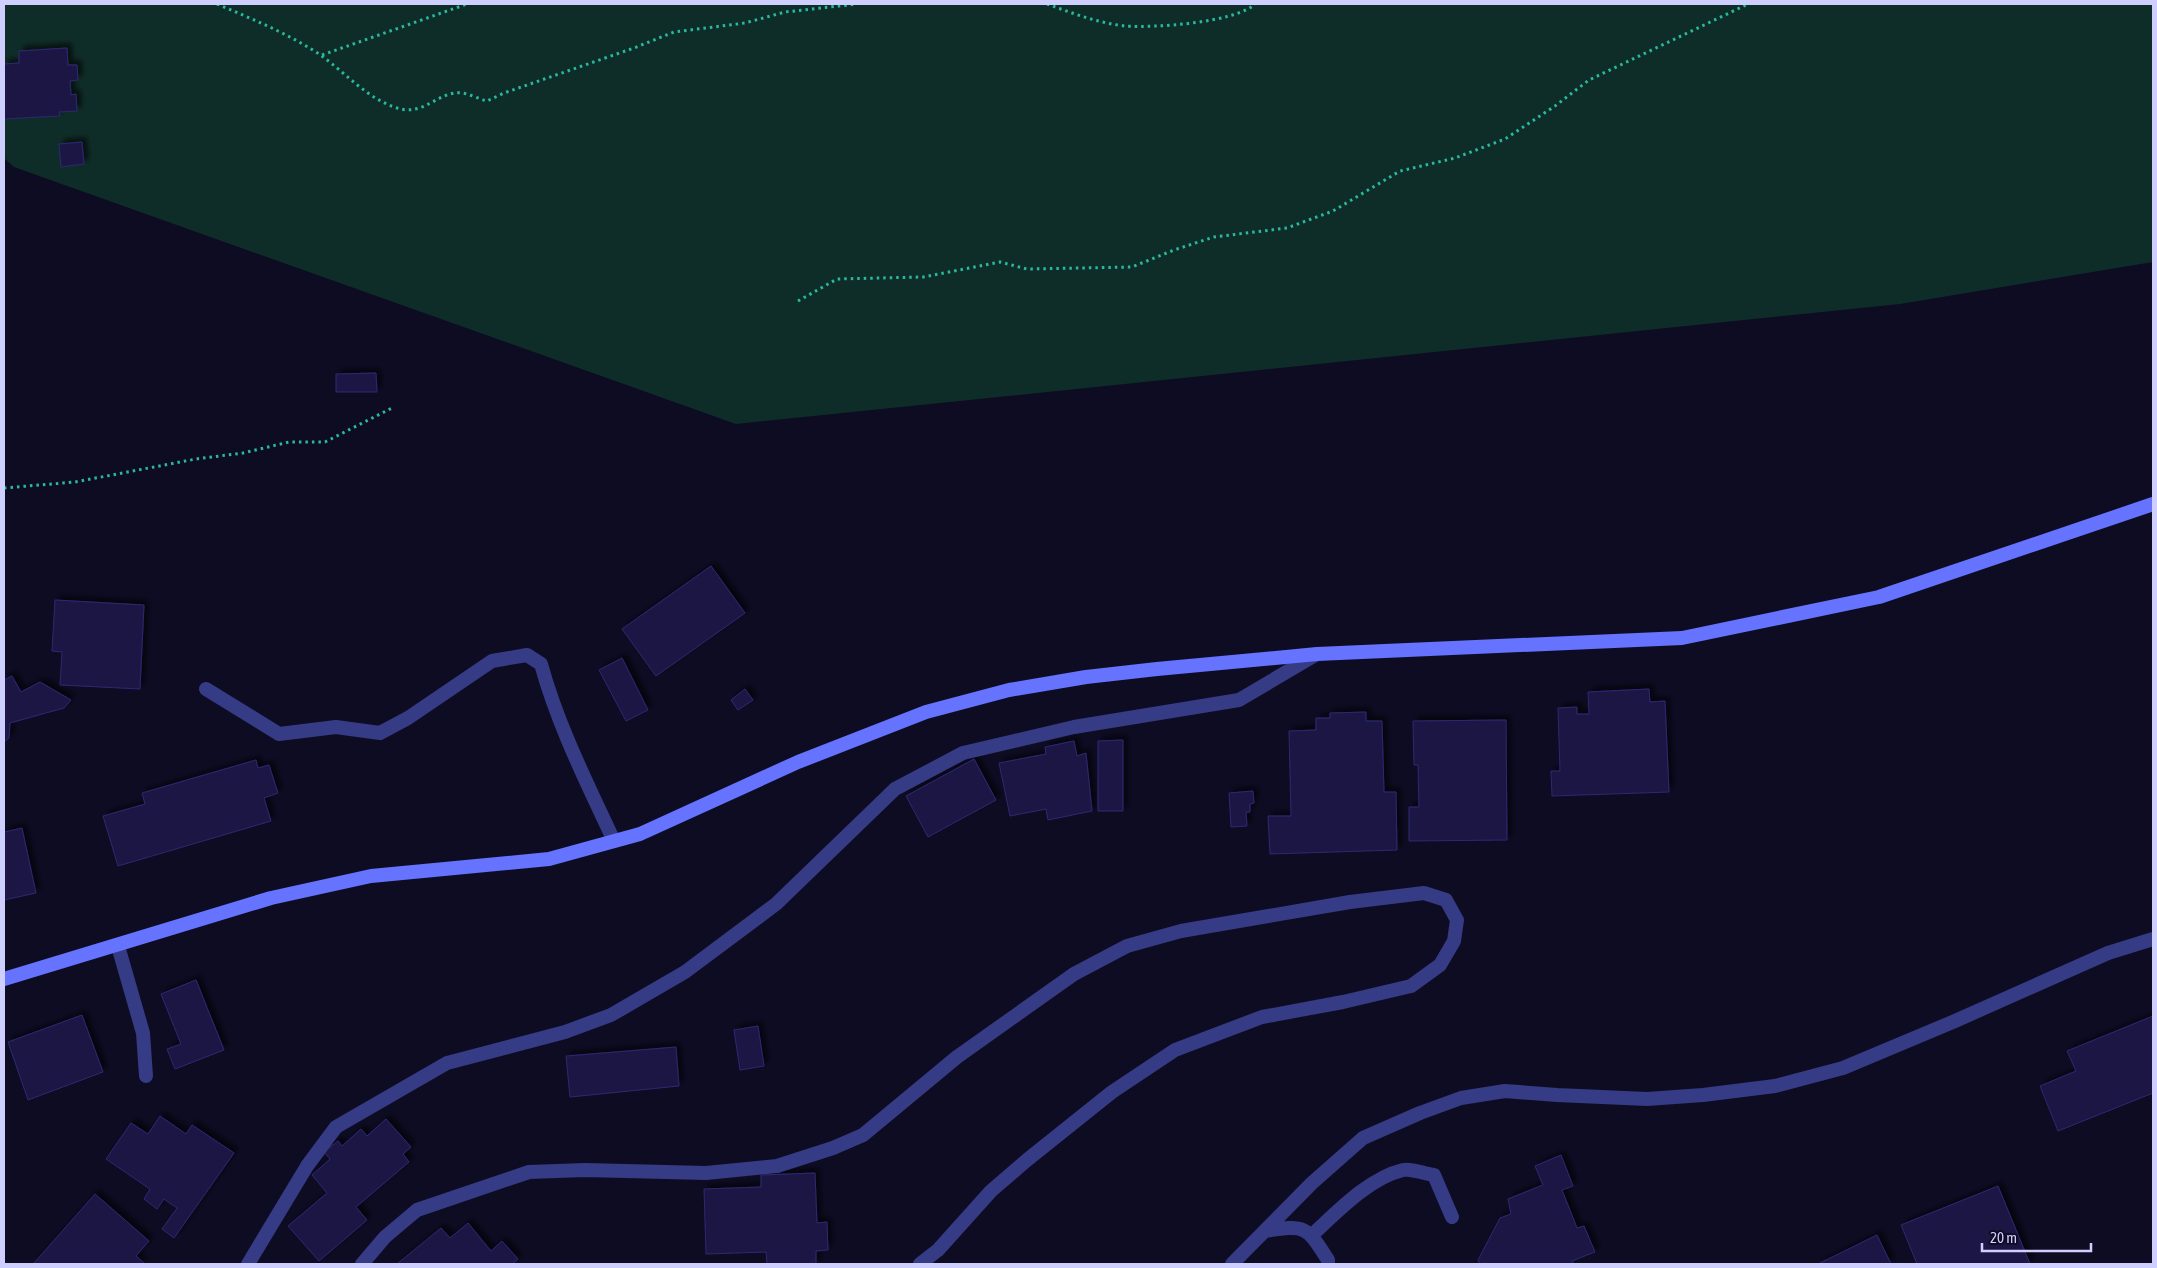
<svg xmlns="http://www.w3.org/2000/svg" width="2157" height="1268" viewBox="0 0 2157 1268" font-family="'Asap Condensed',sans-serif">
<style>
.green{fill:#0f2d28}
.building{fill:#1b1844;stroke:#2e2872;filter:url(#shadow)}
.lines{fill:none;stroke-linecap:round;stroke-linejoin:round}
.path{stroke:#28b99f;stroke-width:3;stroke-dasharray:2.5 4;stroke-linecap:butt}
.minor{stroke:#353b84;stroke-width:14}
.secondary{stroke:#6573ff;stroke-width:14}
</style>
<defs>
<filter id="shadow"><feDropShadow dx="4.5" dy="-4.5" stdDeviation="2.5" flood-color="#0009"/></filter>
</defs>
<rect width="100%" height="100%" fill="#0e0c23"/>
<path class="green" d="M4,4H2153V262L1900,304L736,424L14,167L4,158Z"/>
<path class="building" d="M67,48L68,65H77L78,80L70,81L71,95L76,94L77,111L59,112L60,116L4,119V64L19,63V51Z
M82,142L84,164L61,167L59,144Z
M376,373L377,392H336V374Z
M711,566L745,613L656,676L622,629Z
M55,600L144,605L140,689L60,685L62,652L52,651Z
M622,658L648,710L626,721L599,670Z
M12,676L21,692L40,682L71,700L64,708L10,723L9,738L4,742V680Z
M745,689L753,700L738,710L731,700Z
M1649,689L1650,702L1665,701L1669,792L1552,796L1551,771H1560L1558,708L1577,707V714H1589L1588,692Z
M1366,712V721H1382L1384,792H1396L1397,850L1270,854L1268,816H1291L1289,731L1316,730V718H1330V713Z
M1506,720L1507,840L1409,841V807H1419L1418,765H1414L1413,721Z
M1123,740V811H1098V741Z
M1074,741L1077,756L1086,753L1092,811L1048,820L1046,809L1010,816L999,763L1046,754L1045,747Z
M974,759L996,800L928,837L906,796Z
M256,760L258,768L269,765L278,793L264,798L271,821L118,866L103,816L145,804L142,793Z
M1253,791L1254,803L1250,804V812H1246L1247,826L1231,827L1229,793Z
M22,828L36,893L4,900V832Z
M196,980L224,1050L175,1069L167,1049L181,1044L161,994Z
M82,1015L103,1072L28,1100L8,1042Z
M2153,1016V1093L2058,1131L2040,1086L2076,1071L2067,1051Z
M758,1026L764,1066L740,1070L734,1030Z
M676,1047L679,1086L570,1097L566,1056Z
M160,1116L186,1134L192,1125L234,1153L174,1238L162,1229L177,1208L164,1199L157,1209L144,1199L150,1189L106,1159L131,1123L148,1134Z
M386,1119L411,1147L403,1154L409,1162L356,1207L367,1220L319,1261L288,1226L327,1193L312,1175L330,1159L324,1152L338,1141L342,1146L361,1129L367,1136Z
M1561,1155L1573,1186L1562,1190L1577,1228L1584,1226L1595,1252L1572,1261L1574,1264H1487L1486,1263L1480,1264L1478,1260L1500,1218L1511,1214L1508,1199L1543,1185L1535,1166Z
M815,1173L817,1223L827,1222L828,1250L816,1251V1264H767L766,1252L706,1254L704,1189L761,1187V1175Z
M1998,1186L2030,1264H1917L1901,1225Z
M95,1194L149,1241L136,1256L145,1264H36L34,1263Z
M468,1223L491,1251L502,1241L518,1259L512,1264H397L441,1228L450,1238Z
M1877,1235L1891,1264H1818Z"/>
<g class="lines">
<path class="path" d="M217,4C252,19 287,33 319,54C345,72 366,98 397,108C424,117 439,90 462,93C470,94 479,99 487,101L504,93L634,48L674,32L745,23L785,12L857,4
M1047,4C1072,13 1098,23 1125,26C1154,28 1234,23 1255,4
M322,55L467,4
M798,301L837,279L923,277L1000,262L1027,269L1132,267L1174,250L1214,237L1287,228L1333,211L1400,171L1455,158L1505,139L1555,106L1589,80L1748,4
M4,488L75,482L196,459L243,453L289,442H325L394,407"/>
<path class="minor" d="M206,689L279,734L336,727L380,733L408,718L492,661L527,655L541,664C558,726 587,783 614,841
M118,946L143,1033L146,1076
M1265,1231C1305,1225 1306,1225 1328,1260V1264
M1312,1235C1337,1212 1369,1178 1403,1170C1411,1168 1425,1174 1434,1175L1452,1217
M248,1264L307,1166L336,1127L447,1063L565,1032L611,1015L685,972L776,904L895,789L963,753L1074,727L1239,700L1317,654
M362,1264L385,1237L417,1210L529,1172L585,1170L706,1173L777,1166L833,1148L863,1135L957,1057L1074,974L1127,946L1181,931L1350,902L1424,893L1446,900L1457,920L1454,941L1440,965L1411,986L1343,1002L1262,1017L1175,1050L1112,1092L1027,1160L991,1191L938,1250L920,1264
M1232,1264L1312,1183L1363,1138L1420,1113L1461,1098L1505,1091L1557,1095L1647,1099L1703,1095L1775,1086L1843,1068L1955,1021L2108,953L2153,939"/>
<path class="secondary" d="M4,979L271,898L371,876L549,859L640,834L798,762L926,712L1009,690L1086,677L1157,669L1317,654L1682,638L1879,597L2153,504"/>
</g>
<rect width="2157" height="1268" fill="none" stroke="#ceceff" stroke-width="10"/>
<path d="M1982 1243v8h109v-8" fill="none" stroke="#ceceff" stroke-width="2.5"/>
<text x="1990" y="1243" font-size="15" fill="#ceceff" stroke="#0e0c23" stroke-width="4" paint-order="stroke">20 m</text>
</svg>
